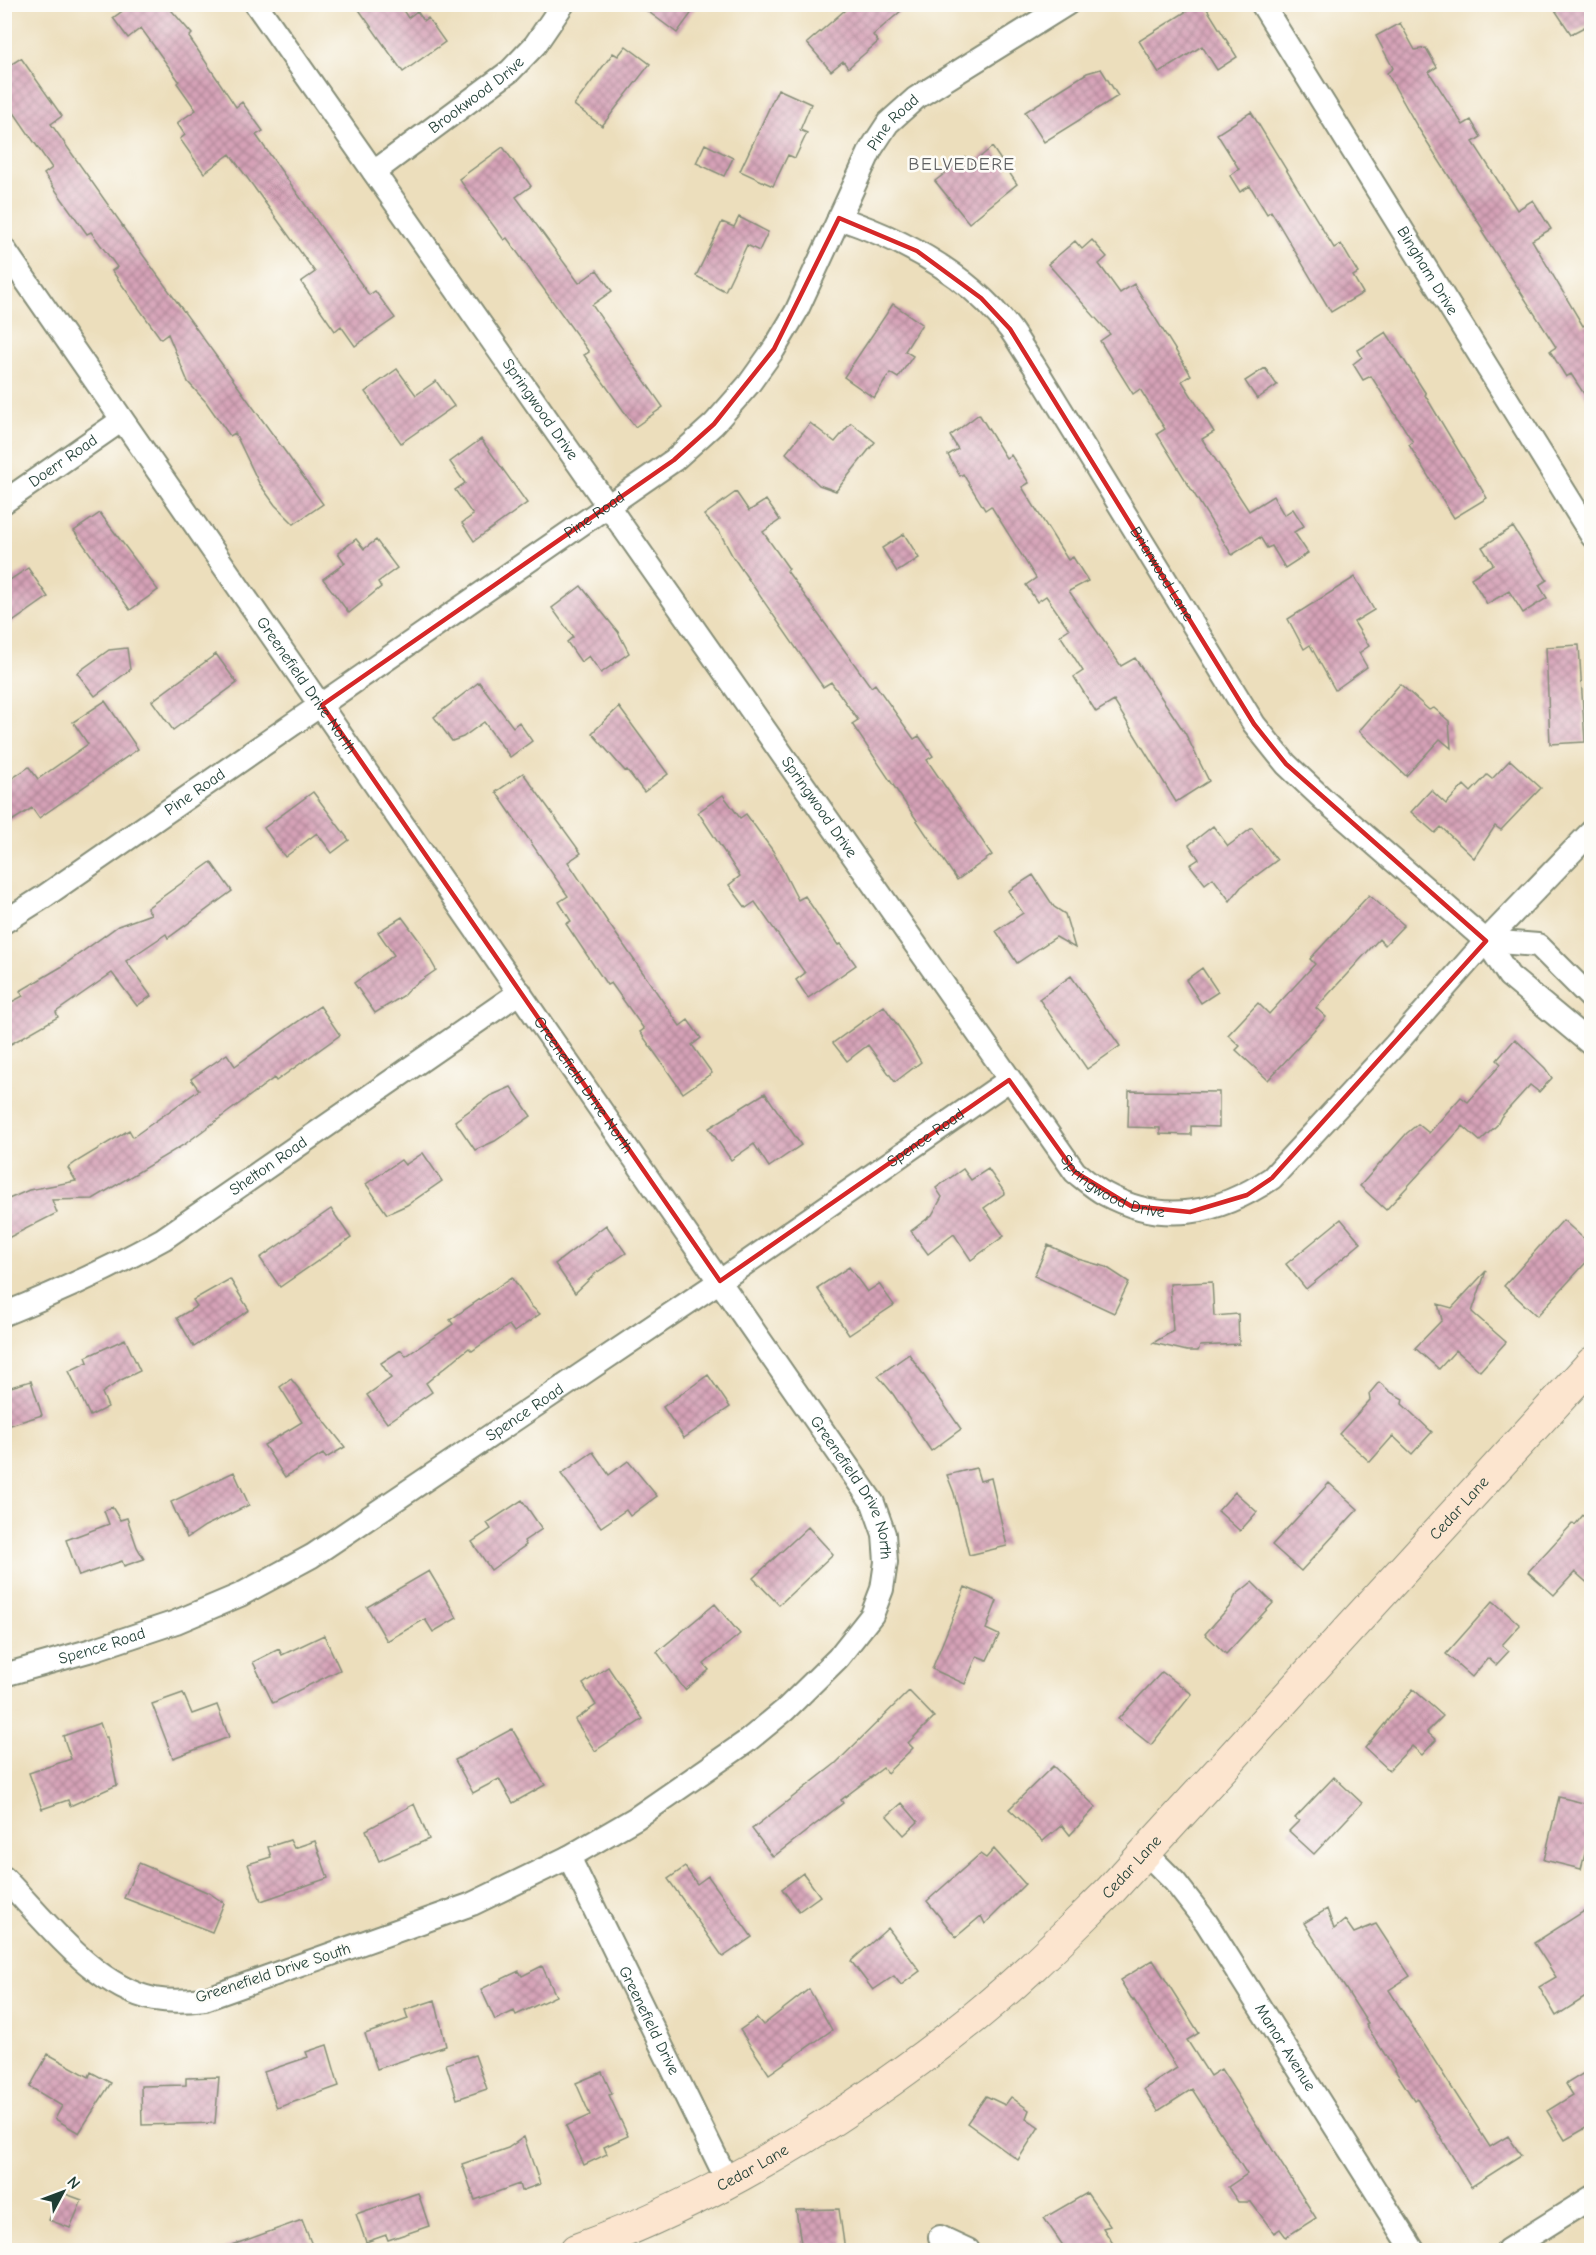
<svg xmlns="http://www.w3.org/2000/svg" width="1596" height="2255" viewBox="0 0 1596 2255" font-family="'Comic Neue',sans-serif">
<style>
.building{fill:url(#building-cross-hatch)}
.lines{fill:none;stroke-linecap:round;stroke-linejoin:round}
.street-casing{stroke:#868e78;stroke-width:26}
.secondary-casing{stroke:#868e78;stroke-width:34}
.street{stroke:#fff;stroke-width:22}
.secondary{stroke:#fce5cf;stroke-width:32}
.marked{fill:none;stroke:#d62828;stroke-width:4.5;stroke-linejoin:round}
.labels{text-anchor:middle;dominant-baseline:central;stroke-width:5;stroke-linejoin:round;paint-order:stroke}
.street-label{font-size:16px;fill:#1f3d34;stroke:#fdfcf7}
.neighbourhood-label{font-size:18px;letter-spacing:1.5px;fill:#5f6062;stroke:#fdfcf7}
</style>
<defs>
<pattern id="building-cross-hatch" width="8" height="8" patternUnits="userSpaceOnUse" patternTransform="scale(1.5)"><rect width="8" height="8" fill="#d6a2b7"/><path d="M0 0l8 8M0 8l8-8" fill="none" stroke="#ad8596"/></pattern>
</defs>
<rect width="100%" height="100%" fill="#fdfcf7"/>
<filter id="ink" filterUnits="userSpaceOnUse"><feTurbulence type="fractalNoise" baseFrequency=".0167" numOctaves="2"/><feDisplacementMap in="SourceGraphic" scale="12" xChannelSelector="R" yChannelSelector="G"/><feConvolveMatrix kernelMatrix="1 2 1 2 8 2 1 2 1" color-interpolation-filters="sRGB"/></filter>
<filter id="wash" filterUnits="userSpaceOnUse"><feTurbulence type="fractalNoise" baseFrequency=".008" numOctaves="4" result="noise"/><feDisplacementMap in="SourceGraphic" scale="24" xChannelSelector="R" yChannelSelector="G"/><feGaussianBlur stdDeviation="1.35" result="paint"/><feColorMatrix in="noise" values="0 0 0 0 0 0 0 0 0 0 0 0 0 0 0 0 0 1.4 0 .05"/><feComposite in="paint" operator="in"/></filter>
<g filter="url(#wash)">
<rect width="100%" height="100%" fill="#ecdebc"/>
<g id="blocks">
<path class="building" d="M132,4H166L192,34L189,37L236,107L242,102L263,131L256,135L369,295L375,291L395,318L355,346L341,326L335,331L301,282L315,272L230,154L204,173L180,139L185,135L177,123L196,110L177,83L179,81L141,28L128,38L113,18Z
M355,4H399L408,18L417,11L424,21L428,18L445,42L403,72Z
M638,4H698L677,33Z
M852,4H909L873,35L878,42L848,68L843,61L831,71L807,43Z
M1198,4H1204L1237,57L1217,70L1202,46L1159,73L1139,41Z
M1551,4H1592V23L1571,34Z
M1400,23L1415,50L1426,48L1437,67L1429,72L1463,125L1471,120L1481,137L1473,142L1517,210L1533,200L1551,229L1532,240L1583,326L1592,321V406L1571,374L1566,377L1550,351L1556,347L1482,232L1484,231L1417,126L1387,73L1393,68L1376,36Z
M626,46L650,64L602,126L574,105L613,53L618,56Z
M21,58L62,116L51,124L123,226H122L323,504L294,524L275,505L259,483L235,433L230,436L206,402L188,382L168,334L161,339L112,271L117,267L91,232L87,234L44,174L52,168L4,98V69Z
M1101,69L1118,96L1044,142L1025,112L1087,73Z
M778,89L811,104L800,130L807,133L795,158L788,155L773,186L740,171Z
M1251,112L1334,248L1341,244L1358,273L1353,276L1363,293L1331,312L1271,211L1267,214L1250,186L1240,192L1230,176L1239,169L1217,134Z
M705,144L733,158L724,176L696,163Z
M503,147L531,186L516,197L579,283L597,270L612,291L592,305L663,407L635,427L584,355L589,352L507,238L504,240L459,179Z
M992,147L1017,184L969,223L935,181L966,157L972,164Z
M739,217L768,232L759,251L747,245L725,291L696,276L722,222L734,227Z
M1092,240L1107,257L1099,264L1120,293L1134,284L1191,375L1182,381L1214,432L1202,439L1249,511L1273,496L1284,515L1293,509L1304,526L1294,532L1308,553L1285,568L1272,546L1267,548L1260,537L1232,555L1157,434L1165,429L1140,389L1133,394L1100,341L1110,334L1048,264L1075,241L1082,249Z
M893,304L922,324L905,351L913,356L898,378L890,373L874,398L844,377Z
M1386,332L1426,394L1425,395L1487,498L1454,518L1409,445L1413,442L1371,376L1363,380L1353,364L1362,357L1358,350Z
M1265,368L1277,385L1257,399L1245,381Z
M397,369L416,395L436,381L454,406L401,443L365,392Z
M979,414L1006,458L1011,455L1029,483L1022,487L1068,560L1073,557L1088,581L1069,591L1121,666L1135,658L1185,733L1209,781L1176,802L1114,701L1096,712L1074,677L1083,671L1060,635L1069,629L1046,596L1037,602L1026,585L1036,578L991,506L985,510L963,474L960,476L948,455L958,449L950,436Z
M810,423L835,442L851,423L875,442L836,491L819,485L786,453Z
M481,439L527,503L474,541L462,523L473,515L455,490L465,483L450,462Z
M736,492L749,511L766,500L780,520L763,532L789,569L787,571L871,687L875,684L914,739L919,736L933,756L927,760L992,855L957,880L852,724L858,720L831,682L823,687L733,557L720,533L704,515Z
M100,513L158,590L130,610L74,531Z
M1513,527L1547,580L1539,585L1547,598L1523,613L1509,591L1487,604L1471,578L1493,564L1482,547Z
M904,534L919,558L897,572L882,548Z
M356,539L364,549L376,540L397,568L378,582L381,587L349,613L323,579L345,563L338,553Z
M28,568L48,597L4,628V584Z
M1355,577L1374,610L1354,622L1369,646L1359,653L1367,667L1335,690L1310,645L1304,649L1288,619Z
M581,586L618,632L629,653L601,673L589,656L581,662L567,642L573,637L552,608Z
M1579,645L1585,742L1550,744L1546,647Z
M127,648L130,670L95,696L77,673L109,650Z
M216,654L237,683L173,730L152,701Z
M479,682L513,727L519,722L532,741L510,757L484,722L463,737L452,741L434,717Z
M1400,684L1429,710L1434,708L1449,721L1451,748L1440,739L1406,776L1359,731Z
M105,701L138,749L39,818L32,808L4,826V784L29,767L38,779L88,744L73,722Z
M619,707L668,774L644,792L627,770L625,771L592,733Z
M1510,760L1541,788L1501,830L1495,826L1474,858L1441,827L1435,833L1411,812L1431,790L1446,804L1464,785L1471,792L1487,775L1492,779Z
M523,773L581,853L568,862L607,921L680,1026L688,1020L701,1038L692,1045L712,1073L683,1093L640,1032L644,1029L611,983L607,985L566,924L571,921L559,902L568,896L496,792Z
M313,792L349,840L332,853L317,833L285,857L264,828Z
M723,795L740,818L746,814L773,851L798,900L805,896L838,945L841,944L856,965L808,998L796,980L805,973L755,902L746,908L729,885L740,876L698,812Z
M1213,826L1228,846L1252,828L1277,860L1241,887L1230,901L1213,878L1205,884L1190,865L1199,859L1189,845Z
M211,862L232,891L168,938L166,934L126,961L151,996L137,1006L112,973L56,1012L58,1017L4,1048V1006L23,996L20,991L61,967L118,926L151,914L147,908Z
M1033,875L1054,907L1065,914L1075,948L1056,937L1017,963L996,931L1023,913L1008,891Z
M1369,895L1404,925L1385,945L1379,939L1316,1008L1326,1017L1268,1080L1236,1050L1240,1046L1228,1035L1258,1003L1269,1014L1315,964L1310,959Z
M402,917L421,943L436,970L410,988L403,996L375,1013L354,983L394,955L378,932Z
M1202,968L1218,992L1201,1003L1186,980Z
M1071,976L1120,1046L1087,1069L1039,999Z
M320,1006L340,1035L276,1081L274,1078L185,1144L93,1199L52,1200L57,1213L4,1240V1201L29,1190L76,1181L68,1168L76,1162L129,1130L133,1137L199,1090L191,1079L227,1054L235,1066Z
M884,1006L909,1042L921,1062L895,1082L868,1045L847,1061L833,1043Z
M1515,1039L1545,1068L1552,1078L1539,1092L1530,1085L1501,1117L1497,1125L1480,1141L1463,1126L1386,1210L1360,1186L1407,1133L1418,1124L1429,1133L1461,1097L1468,1102L1501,1064L1497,1060Z
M511,1087L531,1116L495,1141L475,1150L455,1121L490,1096Z
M1129,1091L1219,1092V1127L1191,1126V1135L1160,1134V1128L1128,1127Z
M765,1093L801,1145L769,1167L754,1144L731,1160L709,1128Z
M423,1153L442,1181L407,1205L387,1214L366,1184L401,1160L405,1165Z
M963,1169L971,1180L988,1169L1005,1193L984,1208L1004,1236L971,1260L954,1234L928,1254L911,1231L932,1215L942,1197L936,1188Z
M331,1209L351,1238L280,1287L260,1258Z
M1341,1219L1361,1243L1306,1289L1286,1264Z
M1563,1220L1592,1246V1256L1537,1316L1504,1286Z
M606,1225L626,1253L596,1273L575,1293L555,1264Z
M1048,1245L1078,1259L1106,1267L1129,1282L1114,1313L1034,1276Z
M849,1267L867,1292L879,1284L894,1305L849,1335L817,1288Z
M1486,1271L1472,1312L1506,1342L1480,1371L1456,1350L1439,1369L1415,1348L1442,1320L1438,1304L1452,1308Z
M512,1277L531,1306L540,1314L514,1332L509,1325L472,1351L469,1348L426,1383L432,1392L387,1423L367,1395L391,1378L381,1363L401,1350L406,1356L453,1324L450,1320Z
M230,1279L249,1310L194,1347L177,1318L197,1306L193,1300Z
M1212,1282L1214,1316L1238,1314L1239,1344L1200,1346L1198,1351H1187L1153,1343L1173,1331L1170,1284Z
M125,1339L140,1371L121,1380L102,1393L108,1407L90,1416L69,1371L88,1362L86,1357Z
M909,1354L961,1429L931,1451L893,1394L878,1376Z
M708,1375L730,1407L684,1438L663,1407Z
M291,1379L345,1447L326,1458L323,1454L285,1477L264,1445L302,1422L280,1387Z
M31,1381L42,1415L4,1427V1389Z
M1379,1382L1392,1393L1403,1399L1402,1404L1432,1432L1412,1454L1393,1436L1370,1462L1339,1434L1370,1400L1369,1394Z
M593,1452L609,1475L628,1461L657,1496L630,1516L626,1510L601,1527L561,1474Z
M976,1468L980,1481L991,1478L1007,1546L969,1555L954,1493L947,1475Z
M234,1472L249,1505L205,1526L187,1538L171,1502Z
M1329,1483L1358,1509L1301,1571L1272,1545Z
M1235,1492L1257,1512L1240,1531L1218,1511Z
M522,1500L542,1529L524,1541L526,1545L491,1570L472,1542L491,1529L487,1523Z
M1592,1504V1587L1575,1572L1554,1595L1528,1572L1573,1523L1575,1525Z
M112,1507L120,1520L127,1518L137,1547L144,1559L124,1566L122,1561L79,1576L66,1540L109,1524L104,1511Z
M808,1527L833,1554L779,1605L753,1578Z
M429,1571L457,1618L433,1632L425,1619L387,1641L367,1607Z
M1252,1582L1273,1603L1226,1654L1205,1634L1230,1606L1236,1595Z
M965,1587L997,1601L986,1629L999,1635L987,1660L977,1656L965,1684L932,1669Z
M1493,1601L1520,1625L1502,1645L1509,1651L1496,1665L1488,1658L1472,1677L1446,1654Z
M715,1604L740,1634L704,1664L709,1670L685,1690L657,1652Z
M324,1635L340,1670L273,1703L253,1662L279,1649L282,1655Z
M608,1667L643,1719L595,1751L575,1720L596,1705L583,1684Z
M1162,1672L1192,1694L1151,1745L1118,1719Z
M1413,1689L1443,1716L1427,1732L1436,1740L1422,1755L1412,1746L1389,1770L1365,1748Z
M909,1691L934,1717L908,1743L913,1748L887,1773L883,1768L841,1800L843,1803L773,1857L752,1829L835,1764Z
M183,1693L192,1714L217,1705L229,1737L173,1758L152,1704Z
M100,1723L105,1737H107L117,1785L70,1806L68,1800L42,1809L29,1773L71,1759L63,1736Z
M512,1729L545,1785L513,1803L499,1779L473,1793L455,1760Z
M1053,1766L1096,1807L1070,1835L1062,1825L1043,1841L1009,1809Z
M1334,1777L1362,1803L1314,1854L1289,1831L1299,1821L1295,1818Z
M1559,1797L1592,1805V1827L1581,1869L1544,1860Z
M902,1803L918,1822L904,1835L887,1816Z
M414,1804L429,1839L379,1861L366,1830Z
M290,1840L294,1848L315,1841L328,1878L261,1901L248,1864L271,1857L268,1847Z
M994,1849L1025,1884L985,1924L981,1916L956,1937L927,1901L980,1854L986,1858Z
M139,1863L209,1893L224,1903L212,1932L124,1898Z
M685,1867L697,1884L708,1876L752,1937L723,1957L668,1879Z
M803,1873L820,1896L799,1911L782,1889Z
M1592,1906V1993L1556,2016L1539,1987L1556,1977L1534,1943Z
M1327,1909L1334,1929L1345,1920L1354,1933L1376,1924L1410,1976L1389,1990L1490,2147L1508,2136L1521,2155L1471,2187L1417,2098L1414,2100L1366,2025L1368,2024L1304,1923Z
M888,1928L920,1971L901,1985L894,1976L873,1990L851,1961Z
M1153,1960L1199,2033L1187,2040L1210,2076L1221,2069L1316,2218L1286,2237L1280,2229L1274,2233L1251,2202H1238L1228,2187L1247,2174L1192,2089L1158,2111L1144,2089L1177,2068L1134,2000L1133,2001L1120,1980Z
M542,1966L556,1996L516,2015L514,2011L495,2020L481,1989L519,1971L522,1976Z
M809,1989L832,2030L769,2074L740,2030L757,2018L763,2025Z
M435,2000L446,2046L377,2069L365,2034L408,2019L405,2010Z
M327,2045L339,2086L277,2108L264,2072L308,2057L306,2052Z
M48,2054L89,2077L91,2072L111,2083L79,2133L55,2119L62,2106L30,2087Z
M475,2055L487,2089L457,2099L446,2064Z
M1592,2068V2126L1591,2125L1565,2140L1547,2111L1573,2095L1566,2084Z
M602,2072L612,2094L609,2095L628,2136L604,2147L607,2154L584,2165L566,2126L590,2115L576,2083Z
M219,2077L215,2123L142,2125L141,2086L186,2085V2078Z
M986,2096L1005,2105L1011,2097L1029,2110L1026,2118L1039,2127L1018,2160L967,2123Z
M524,2137L540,2184L521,2191L519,2184L475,2200L462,2164L508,2148Z
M60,2192L82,2200L70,2228L49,2220Z
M418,2193L429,2226L388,2240L386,2235L366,2242L356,2214Z
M1087,2193L1110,2226L1103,2228L1117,2250H1066L1044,2218Z
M839,2209L845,2250H802L796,2210Z
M302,2220L314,2250H224V2248Z"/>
</g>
</g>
<g filter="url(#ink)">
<use href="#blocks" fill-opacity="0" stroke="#868e78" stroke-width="1.5"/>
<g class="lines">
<g class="street-casing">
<g id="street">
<path id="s1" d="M256,4L1075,1172C1084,1179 1094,1188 1105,1194C1164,1226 1218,1214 1272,1178L1395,1045L1486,941L1592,831"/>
<path id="s2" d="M1262,4L1592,536"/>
<path id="s3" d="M374,172L510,71L535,45L563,4"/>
<path id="s4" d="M839,218C904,240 968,274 1010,329C1018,340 1025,353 1033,364L1254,724L1286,764L1323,799L1486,941L1509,976L1592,1045"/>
<path id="s5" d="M4,249L873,1503L884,1534L886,1562L882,1589L872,1615L838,1658L785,1710L746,1742L636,1818L569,1857L472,1904L205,1999C188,2001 171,2002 154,1999C94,1987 45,1920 4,1878"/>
<path id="s6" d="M4,502L122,420"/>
<path id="s7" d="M4,922L45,896L674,460L714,424L749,384L774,349L796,312L871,149L888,123L916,98L1067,4"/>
<path d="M1486,941L1538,945L1592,999"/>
<path id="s8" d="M4,1314C59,1292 111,1268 163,1239L520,992"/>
<path id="s9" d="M4,1675L92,1650L176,1622L240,1595L312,1556L720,1281L1009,1080"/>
<path id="s10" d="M1146,1853L1175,1882L1206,1922L1413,2250"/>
<path id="s11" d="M569,1857L728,2182"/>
<path d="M940,2237L968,2250"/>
<path d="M1508,2250L1592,2197"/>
</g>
</g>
<g class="secondary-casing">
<g id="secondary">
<path id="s12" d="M576,2250C722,2197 855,2113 976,2016C1023,1978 1066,1934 1109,1892L1592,1363"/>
</g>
</g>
<use href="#street" class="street"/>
<use href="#secondary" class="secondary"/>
</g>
</g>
<path class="marked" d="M839,218L917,251L981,298L1010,329L1254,724L1286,764L1486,941L1272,1178L1247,1195L1190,1212L1131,1206L1075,1172L1009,1080L720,1281L322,705L674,460L714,424L774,349Z"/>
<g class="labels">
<g class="street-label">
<text stroke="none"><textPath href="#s3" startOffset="128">Brookwood Drive</textPath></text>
<text stroke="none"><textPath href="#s7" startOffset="1221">Pine Road</textPath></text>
<text stroke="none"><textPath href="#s2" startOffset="314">Bingham Drive</textPath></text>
<text stroke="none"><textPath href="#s1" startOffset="495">Springwood Drive</textPath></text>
<text stroke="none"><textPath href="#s6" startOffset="72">Doerr Road</textPath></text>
<text stroke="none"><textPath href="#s7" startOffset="717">Pine Road</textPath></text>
<text stroke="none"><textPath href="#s4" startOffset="495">Briarwood Lane</textPath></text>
<text stroke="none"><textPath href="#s5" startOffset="531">Greenefield Drive North</textPath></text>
<text stroke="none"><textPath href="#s7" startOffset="231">Pine Road</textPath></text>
<text stroke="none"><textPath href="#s1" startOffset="981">Springwood Drive</textPath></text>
<text stroke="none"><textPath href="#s5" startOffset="1017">Greenefield Drive North</textPath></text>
<text stroke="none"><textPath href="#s9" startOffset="1074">Spence Road</textPath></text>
<text stroke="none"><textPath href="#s8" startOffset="304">Shelton Road</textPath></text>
<text stroke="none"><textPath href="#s1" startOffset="1467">Springwood Drive</textPath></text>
<text stroke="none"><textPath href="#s9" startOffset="588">Spence Road</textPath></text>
<text stroke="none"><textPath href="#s5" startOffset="1503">Greenefield Drive North</textPath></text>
<text stroke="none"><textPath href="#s12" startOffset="1167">Cedar Lane</textPath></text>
<text stroke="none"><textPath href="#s9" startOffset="102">Spence Road</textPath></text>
<text stroke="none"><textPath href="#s12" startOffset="681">Cedar Lane</textPath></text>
<text transform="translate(273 1973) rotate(-18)">Greenefield Drive South</text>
<text stroke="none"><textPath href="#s11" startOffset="182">Greenefield Drive</textPath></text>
<text stroke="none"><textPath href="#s10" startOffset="240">Manor Avenue</textPath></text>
<text stroke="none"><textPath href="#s12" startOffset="195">Cedar Lane</textPath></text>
</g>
<g class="neighbourhood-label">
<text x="962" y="164">BELVEDERE</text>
</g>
</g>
<rect width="1596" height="2255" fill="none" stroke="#fdfcf7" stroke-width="24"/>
<g transform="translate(63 2192) rotate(49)" stroke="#fdfcf7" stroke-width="4.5" paint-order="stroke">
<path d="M0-4.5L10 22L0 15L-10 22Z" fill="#1f3d34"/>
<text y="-9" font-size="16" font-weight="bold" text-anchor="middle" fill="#1f3d34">N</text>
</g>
</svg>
